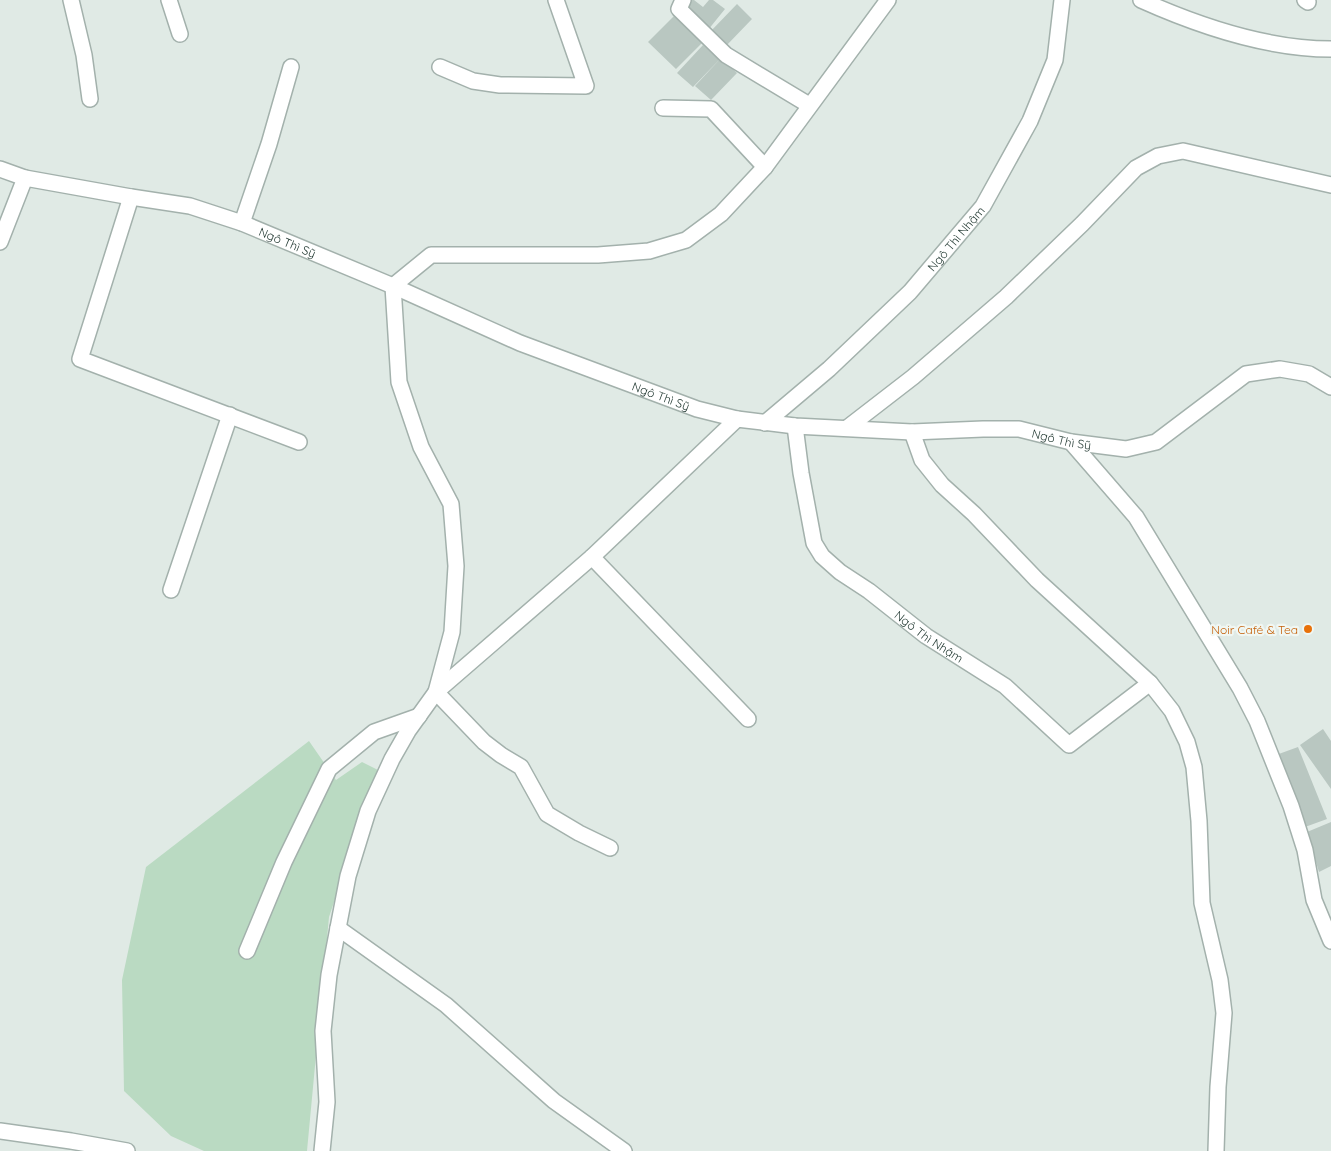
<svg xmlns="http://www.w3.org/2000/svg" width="1331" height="1151" viewBox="0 0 1331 1151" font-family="Quicksand,sans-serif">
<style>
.green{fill:#badac2}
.building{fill:#b9c7c1}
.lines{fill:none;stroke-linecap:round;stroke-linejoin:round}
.minor-casing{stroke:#a3b1ac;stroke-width:18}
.minor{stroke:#fff;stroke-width:15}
.food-dot{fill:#e8710a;stroke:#f0f7f3;stroke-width:2}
.labels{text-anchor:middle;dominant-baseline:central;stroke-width:4.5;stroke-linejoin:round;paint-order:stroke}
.street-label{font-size:12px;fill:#223932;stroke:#f0f7f3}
.food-label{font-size:12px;fill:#c56008;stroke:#f0f7f3;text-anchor:end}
</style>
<rect width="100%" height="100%" fill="#e0eae5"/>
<path class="green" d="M309,741L336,780L362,762L378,770L329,917L307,1151H204L171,1136L124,1091L122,980L146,867Z"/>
<path class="building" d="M691,0H694L703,7L709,0H713L725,9L708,30L683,10Z
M737,4L752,19L726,46L710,32Z
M678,12L705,40L676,69L648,42Z
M703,45L719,60L693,87L677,73Z
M721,58L737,73L711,100L695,86Z
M1323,729L1331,741V789L1300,745Z
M1298,747L1327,819L1305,827L1276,755Z
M1331,822V866L1319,872L1307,832Z"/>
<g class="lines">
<g class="minor-casing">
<g id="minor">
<path d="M71,0L84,55L90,99"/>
<path d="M169,0L180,34"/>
<path d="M683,0L679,9L726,55L809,105"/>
<path d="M1141,0C1199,26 1267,49 1331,49"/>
<path d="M1305,0L1308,2"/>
<path d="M440,67L473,81L500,85L586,86L556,0"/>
<path d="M663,108L711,109L765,167"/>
<path id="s1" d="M0,169L25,178L131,197L190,206L242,223L393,286L520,343L697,409L737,419L795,426L912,432L983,429H1019L1071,442L1126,449L1156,442L1246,374L1280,369L1309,374L1331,387"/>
<path d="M131,197L80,359L299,442"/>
<path d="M242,223L269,144L291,67"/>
<path d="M0,242L25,178"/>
<path id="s2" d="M765,423L829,369L910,292L983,206L1030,121L1055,60L1062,0"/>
<path id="s3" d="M795,426L801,473L814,543L822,556L840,572L869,591L926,636L1005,686L1069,745L1150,683"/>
<path d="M847,428L913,377L1006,297L1082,224L1136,168L1158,156L1183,151L1331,185"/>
<path d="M912,432L922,460L942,485L974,514L1037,580L1150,683L1172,711L1187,742L1194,767L1199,821L1202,903L1220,980L1224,1013L1218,1087L1216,1151"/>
<path d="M1071,442L1136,517L1240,688L1257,721L1291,806L1305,850L1314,900L1331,941"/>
<path d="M592,557L748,719"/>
<path d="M171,590L230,415"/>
<path d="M610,848L579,833L547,814L521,767L501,755L484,742L436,692L452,632L456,566L451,504L421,447L399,382L393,286L431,255H598L649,251L686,240L721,214L765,167L888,0"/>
<path d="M338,928L446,1005L554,1101L624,1151"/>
<path d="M247,951L284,862L329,769L374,732L419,716"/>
<path d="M0,1131L71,1141L127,1151"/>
<path d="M322,1151L327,1102L323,1031L329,975L348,876L368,811L392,759L408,731L436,692L592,557L737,419"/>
</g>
</g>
<use href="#minor" class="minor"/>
</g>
<circle class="food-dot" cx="1308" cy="629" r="5"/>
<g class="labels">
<g class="street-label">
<text stroke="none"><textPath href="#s2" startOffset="266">Ngô Thì Nhậm</textPath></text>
<text stroke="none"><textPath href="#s1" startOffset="298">Ngô Thì Sỹ</textPath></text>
<text stroke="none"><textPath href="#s1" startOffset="702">Ngô Thì Sỹ</textPath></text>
<text stroke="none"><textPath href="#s1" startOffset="1108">Ngô Thì Sỹ</textPath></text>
<text stroke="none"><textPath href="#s3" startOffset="268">Ngô Thì Nhậm</textPath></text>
</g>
<g class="food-label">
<text x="1298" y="629">Noir Café &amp; Tea</text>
</g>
</g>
</svg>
